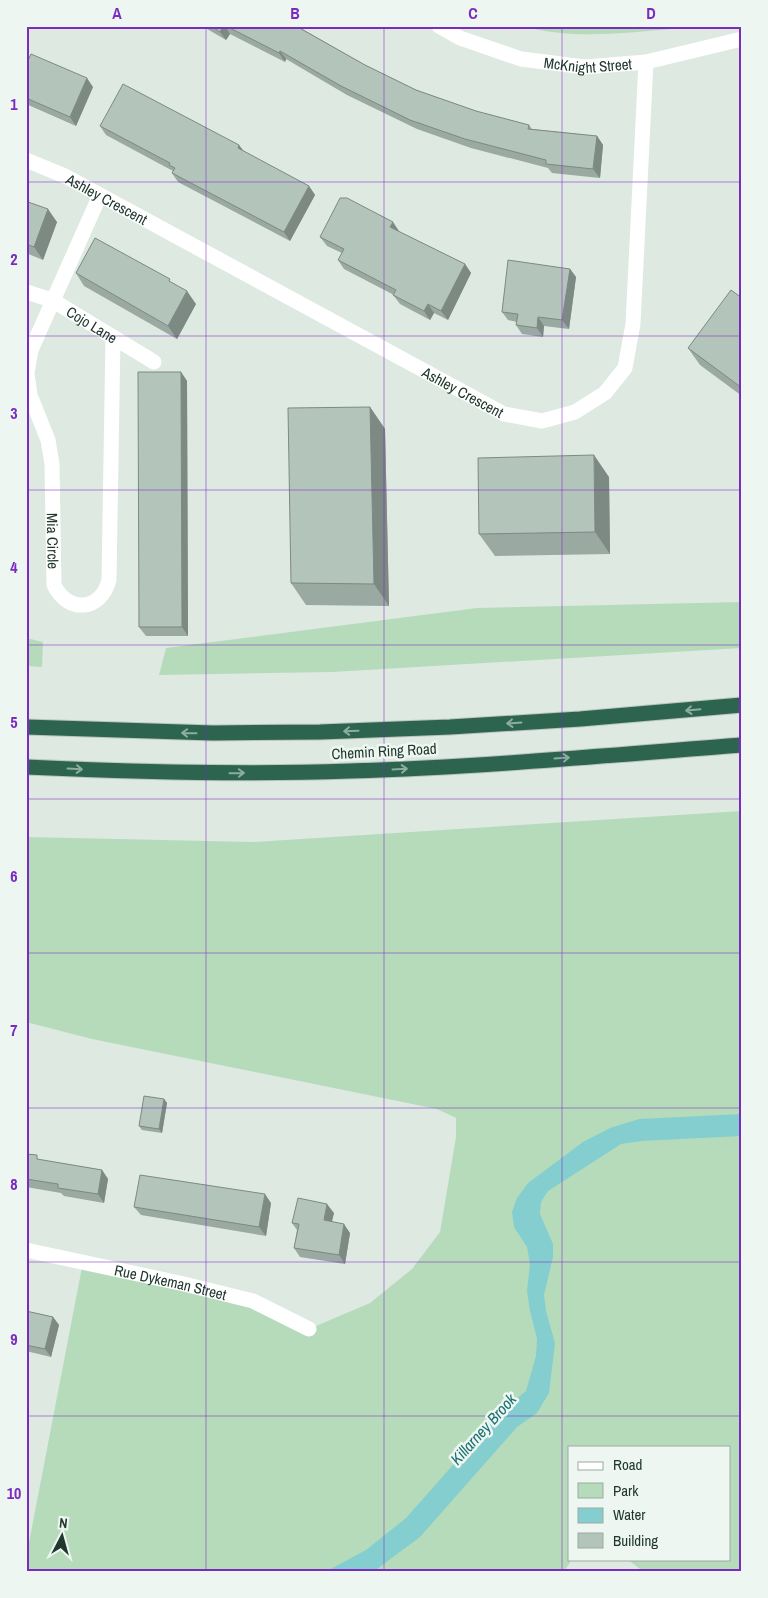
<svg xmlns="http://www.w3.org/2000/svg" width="768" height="1598" viewBox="0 0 768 1598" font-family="'Archivo Narrow',sans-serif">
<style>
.green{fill:#b6dbbb}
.water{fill:#85cecf}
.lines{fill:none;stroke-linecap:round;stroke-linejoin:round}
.highway-casing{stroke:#bcc3c0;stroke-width:17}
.street{stroke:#fff;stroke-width:15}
.highway{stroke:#2c6450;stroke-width:15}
.wall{fill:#9aa9a1}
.shaded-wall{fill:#7d8983}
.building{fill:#b3c4bb;stroke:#7d8983}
.oneway{stroke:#8dada0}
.grid{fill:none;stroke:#7b2cbf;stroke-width:1;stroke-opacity:0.55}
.labels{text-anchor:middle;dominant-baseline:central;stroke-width:5;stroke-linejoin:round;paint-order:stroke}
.street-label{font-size:15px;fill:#20382e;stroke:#eef6f1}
.water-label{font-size:16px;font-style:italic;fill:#1b7173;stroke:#eef6f1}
.neatline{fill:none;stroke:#7b2cbf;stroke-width:2}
.grid-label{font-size:16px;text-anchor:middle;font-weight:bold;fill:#7b2cbf}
</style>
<rect width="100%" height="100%" fill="#dee9e2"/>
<path class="green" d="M523,26H682L672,29C622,33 572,40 523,26Z
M742,602V648L332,672L159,675L166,648L477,608Z
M26,638L43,642L42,667L26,666Z
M742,811V1572H644L627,1559H729V1447H569V1559H572L564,1572H29L27,1553L83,1262L184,1284L309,1329L370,1303L412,1269L440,1232L456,1137V1118L437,1109L92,1039L26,1022V837L253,842Z"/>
<path class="water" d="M742,1114V1136L642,1141L621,1144L548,1191L541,1202L540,1214L553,1244V1257L544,1295L546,1311L555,1343L549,1393L537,1413L517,1427L420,1537L373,1572H325L366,1550L406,1518L499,1413L526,1391L536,1356L537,1339L530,1311L527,1291L530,1264L527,1247L514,1227L512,1212L517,1198L528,1183L583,1142L610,1128L639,1119Z"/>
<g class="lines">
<g class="highway-casing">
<path id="highway" d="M26,727L213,733L320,732L450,727L580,719L742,705
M26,767C134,772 242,775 350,771C481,767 612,755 742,745"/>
</g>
<g class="street">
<path id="s1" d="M439,26L460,38L521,59L585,67L646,62L742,39"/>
<path id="s2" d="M26,160L65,176L504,414L542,421L575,412L605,393L625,368L633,324L646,62"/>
<path id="s3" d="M100,195L31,350L27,373L30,395L48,440L52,464L54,585C68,614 101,611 109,580L113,337"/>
<path id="s4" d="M26,292L52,300L154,362"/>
<path id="s5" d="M26,1250L184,1284L253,1301L309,1329"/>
</g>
<use href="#highway" class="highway"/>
</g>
<path class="wall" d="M202,26H297L365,65L416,90L476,111L529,125L532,129L597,136L603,145L600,178L552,173L548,168L471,148L417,129L347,95L286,59L285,62L230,34L226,40Z
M26,65L93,87L76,126L26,104Z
M100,126L244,152L309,186L315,195L290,241L178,182L172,173L173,171L106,135Z
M26,200L57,222L43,260L26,253Z
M399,231V232L465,264L471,273L448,320L434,313L430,320L400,304L393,295H394L344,269L338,260L342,253L327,246L320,237Z
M570,269L576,277L569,329L544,326L543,337L522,334L516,325L517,322L508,320L502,312Z
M76,273L196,304L177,339L84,286Z
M742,298V396L700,365L688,348Z
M181,372L187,381L188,636H146L139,627Z
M370,407L385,429L389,606L306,605L291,583Z
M609,477L610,554L495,556L479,534Z
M164,1099L167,1103L162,1133L142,1130L139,1126Z
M26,1154L41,1160L102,1170L108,1179L104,1203L64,1196L61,1193L26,1187Z
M271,1203L266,1236L141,1215L134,1207Z
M334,1213L332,1221L350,1233L345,1264L300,1257L294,1248L297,1230L292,1223Z
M26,1311L53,1317L59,1325L51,1357L26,1351Z"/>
<path class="shaded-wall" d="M223,26H225L230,34L226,40L220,32Z
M280,51L286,59L285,62L279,53Z
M87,78L93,87L76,126L70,117Z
M597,136L603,145L600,178L593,169Z
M239,145L246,154L238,148Z
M309,186L315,195L290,241L284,232Z
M48,209L57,222L43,260L34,247Z
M393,222L399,231L397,236L390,227Z
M465,264L471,273L448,320L441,311Z
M570,269L576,277L569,329L562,320Z
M187,291L196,304L177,339L168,326Z
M428,304L434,313L430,320L424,311Z
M538,317L544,326L543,337L537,328Z
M181,372L187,381L188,636L182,627Z
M370,407L385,429L389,606L374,584Z
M594,455L609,477L610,554L595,532Z
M164,1099L167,1103L162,1133L159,1129Z
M102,1170L108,1179L104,1203L98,1194Z
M265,1194L271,1203L266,1236L259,1227Z
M327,1204L334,1213L330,1229L324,1220Z
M344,1224L350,1233L345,1264L339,1255Z
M53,1317L59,1325L51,1357L45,1349Z"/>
<path class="building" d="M211,26H223L220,32Z
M226,26H296L365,65L416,90L476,111L529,125L528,129L597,136L593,169L546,164V160L465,139L410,120L341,86L280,51L279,53Z
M31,54L87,78L70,117L26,98V65Z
M123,84L239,145L238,148L309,186L284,232L172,173L175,168L169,165L170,163L100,126Z
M340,198H347L393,222L390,227L465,264L441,311L428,304L424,311L393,295L396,290L338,260L344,249L320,237Z
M26,200H29L28,202L48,209L34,247L26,244Z
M95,238L170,279L169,281L187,291L168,326L76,273Z
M508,260L570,269L562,320L538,317L537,328L516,325L518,314L502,312Z
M731,290L742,298V388L688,348Z
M138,372H181L182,627H139Z
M370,407L374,584L291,583L288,408Z
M594,455L595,532L479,534L478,458Z
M144,1096L164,1099L159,1129L139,1126Z
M26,1154L37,1155V1159L102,1170L98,1194L58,1188V1184L26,1179Z
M140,1175L265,1194L259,1227L134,1207Z
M298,1198L327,1204L324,1220L344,1224L339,1255L294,1248L299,1224L292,1223Z
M26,1311L53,1317L45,1349L26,1345Z"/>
<defs><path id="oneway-shaft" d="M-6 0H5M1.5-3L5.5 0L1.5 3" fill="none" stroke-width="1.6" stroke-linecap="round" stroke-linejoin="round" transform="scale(1.25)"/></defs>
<g class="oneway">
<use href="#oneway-shaft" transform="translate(693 710) rotate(175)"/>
<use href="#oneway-shaft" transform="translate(514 723) rotate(176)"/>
<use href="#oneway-shaft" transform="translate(351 731) rotate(178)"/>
<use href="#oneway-shaft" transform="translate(189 733) rotate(-179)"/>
<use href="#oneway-shaft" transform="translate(562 758) rotate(-4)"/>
<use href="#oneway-shaft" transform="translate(75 769) rotate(3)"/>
<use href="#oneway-shaft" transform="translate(400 769) rotate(-3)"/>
<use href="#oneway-shaft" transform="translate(237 773) rotate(-1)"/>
</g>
<path class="grid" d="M206,26V1572M384,26V1572M562,26V1572M26,182H742M26,336H742M26,490H742M26,645H742M26,799H742M26,953H742M26,1108H742M26,1262H742M26,1416H742"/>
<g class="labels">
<g class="street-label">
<text stroke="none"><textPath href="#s1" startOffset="156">McKnight Street</textPath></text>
<text stroke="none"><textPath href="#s2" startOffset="90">Ashley Crescent</textPath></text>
<text stroke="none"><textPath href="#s4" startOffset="74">Cojo Lane</textPath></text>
<text stroke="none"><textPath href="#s2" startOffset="495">Ashley Crescent</textPath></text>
<text stroke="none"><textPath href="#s3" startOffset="365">Mia Circle</textPath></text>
<text transform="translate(384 751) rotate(-3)">Chemin Ring Road</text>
<text stroke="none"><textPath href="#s5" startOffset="148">Rue Dykeman Street</textPath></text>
</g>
<g class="water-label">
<text transform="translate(483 1429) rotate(-48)">Killarney Brook</text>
</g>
</g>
<rect width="768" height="1598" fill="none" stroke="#eef6f1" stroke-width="55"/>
<rect x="568" y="1446" width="162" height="115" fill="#eef6f1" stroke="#9caaa3"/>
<rect x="578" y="1462" width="25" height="8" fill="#ffffff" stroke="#9caaa3"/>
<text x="613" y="1470" font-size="15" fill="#20382e">Road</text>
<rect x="578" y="1483" width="25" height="15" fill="#b6dbbb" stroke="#9caaa3"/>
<text x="613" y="1496" font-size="15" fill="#20382e">Park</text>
<rect x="578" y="1508" width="25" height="15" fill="#85cecf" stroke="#9caaa3"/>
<text x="613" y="1520" font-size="15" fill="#20382e">Water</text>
<rect x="578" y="1533" width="25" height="15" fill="#b3c4bb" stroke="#9caaa3"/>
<text x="613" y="1546" font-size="15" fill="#20382e">Building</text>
<g transform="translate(62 1536) rotate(6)" stroke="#eef6f1" stroke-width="4" paint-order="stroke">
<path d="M0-4L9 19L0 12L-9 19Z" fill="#20382e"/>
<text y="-8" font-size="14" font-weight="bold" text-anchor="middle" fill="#20382e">N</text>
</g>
<rect x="28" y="28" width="712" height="1542" class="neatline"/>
<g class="grid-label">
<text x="117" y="19">A</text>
<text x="295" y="19">B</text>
<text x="473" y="19">C</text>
<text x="651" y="19">D</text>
<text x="14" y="110">1</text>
<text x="14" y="265">2</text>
<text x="14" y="419">3</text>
<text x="14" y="573">4</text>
<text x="14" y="728">5</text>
<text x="14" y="882">6</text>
<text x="14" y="1036">7</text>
<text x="14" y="1190">8</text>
<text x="14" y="1345">9</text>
<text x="14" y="1499">10</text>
</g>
</svg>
